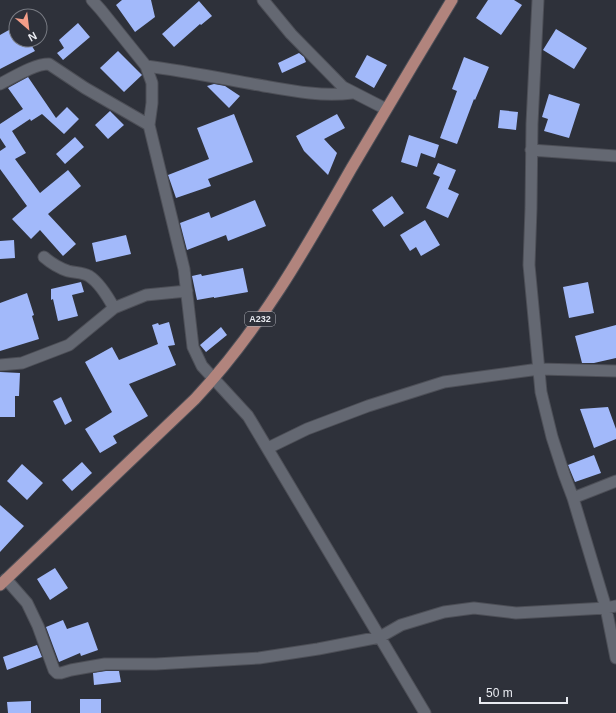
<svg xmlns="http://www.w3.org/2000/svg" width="616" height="713" viewBox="0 0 616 713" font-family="Arial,sans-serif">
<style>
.building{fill:#a2b9fa}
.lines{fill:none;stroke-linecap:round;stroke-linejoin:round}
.minor-casing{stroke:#4d4f57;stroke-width:13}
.primary-casing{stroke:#4d4f57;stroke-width:13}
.minor{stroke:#646872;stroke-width:11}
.primary{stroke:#b1847d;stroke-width:11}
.labels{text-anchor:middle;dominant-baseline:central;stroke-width:4;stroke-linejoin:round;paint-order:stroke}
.shield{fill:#2e313a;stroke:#b0b2b9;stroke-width:1}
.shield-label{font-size:9px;font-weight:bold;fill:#e8eaf0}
</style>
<rect width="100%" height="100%" fill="#2e313a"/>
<path class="building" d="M122,0H151L155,17L135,32L116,5Z
M488,0H514L522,5L501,35L476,18Z
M199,1L212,16L201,25L200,24L174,47L162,34Z
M78,23L90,37L63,60L57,53L64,48L59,40Z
M16,26V40H28L35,51L0,69V35Z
M556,29L587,48L574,69L543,50Z
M118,51L142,75L124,92L100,68Z
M299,53L304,57L306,62L282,73L278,63Z
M367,55L387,65L374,88L355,77Z
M464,57L489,67L475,100L474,99L457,144L440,138L457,91L452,89Z
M28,77L56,118L67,107L79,119L64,134L42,114L31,121L30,119L12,131L26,153L15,159L40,193L68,170L81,186L48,214L76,244L63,256L40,230L31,239L12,219L27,206L0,169V151L6,147L0,138V124L23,109L8,88Z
M214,84L225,86L240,96L229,108L207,86Z
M549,94L580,104L569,138L544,131L548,119L542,117Z
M500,110L518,112L516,130L498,128Z
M110,111L124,125L108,139L95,125Z
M234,114L253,162L208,179L211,186L176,198L168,175L209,159L197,128Z
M337,114L345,128L324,139L337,153L328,175L304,151L296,136Z
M409,135L439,145L435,158L421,153L417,167L401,162Z
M75,137L84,147L65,164L56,154Z
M438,163L456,170L448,189L459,194L448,218L426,208L440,177L433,174Z
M392,196L404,213L384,227L372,210Z
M255,200L266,226L228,241L226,235L187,250L180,223L209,212L211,218Z
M425,220L440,245L421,256L416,247L410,251L400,235Z
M126,235L131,254L96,262L92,243Z
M14,240L15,258L0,259V241Z
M243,268L248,292L214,298V297L197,300L192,276L201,274L202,276Z
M81,282L84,292L72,295L78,316L58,321L53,299L51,300V289Z
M588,282L594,313L569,318L563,287Z
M27,293L34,315L32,316L39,339L0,351V303Z
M169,322L175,345L168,346L176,365L129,384L148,416L113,436L117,443L100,453L85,429L112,412L85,362L112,347L119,360L158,344L152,325L158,323L159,325Z
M616,325V358L594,363H582L575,336Z
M221,327L227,335L206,352L200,345Z
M0,372L20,373L19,396H15V417H0Z
M61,397L72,421L65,425L53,401Z
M608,407L616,429V439L594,448L580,409Z
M594,455L601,473L575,482L568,465Z
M82,462L92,473L72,491L62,480Z
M22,464L43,483L27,500L7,481Z
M0,505L24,526L0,552Z
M55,568L68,588L50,600L37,579Z
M63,620L67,629L88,622L98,650L81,656L80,653L59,662L46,627Z
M37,645L42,657L7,670L3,657Z
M106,671H119L121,682L94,685L93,673Z
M80,699H101V713H80Z
M31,701V713H8L7,702Z"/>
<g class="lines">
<g class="minor-casing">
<path id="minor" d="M92,0L101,10L146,66L152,83V103L149,125L184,269L193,347L202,366L248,416L425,713
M263,0L291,34L343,87L386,109
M538,0L532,124L531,208L529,265L541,392L552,437L564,474L573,498L606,608L616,658
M146,66C185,71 224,79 264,86C292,91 323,97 352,93
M0,84C14,77 34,64 49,64L85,88L149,125
M531,150L616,156
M44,257C51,263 59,268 68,271C75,273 82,272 89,276C100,283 108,297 114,308
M0,365L22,363L69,345L114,308L146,295L187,291
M268,448L307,429L368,406L444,382L539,369L616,371
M573,498L616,481
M6,579L27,603L38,626L54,670L57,673H61L71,670L105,664H156L259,658L318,649L380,637L401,625L444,612L474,608L516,613L606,608L616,606"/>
</g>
<g class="primary-casing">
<path id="primary" d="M0,585L195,399C259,331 305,250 351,169C384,113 418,56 452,0"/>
</g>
<use href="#minor" class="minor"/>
<use href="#primary" class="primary"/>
</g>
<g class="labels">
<rect class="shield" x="245" y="312" width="30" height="14" rx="3"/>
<g class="shield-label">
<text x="260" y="319">A232</text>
</g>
</g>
<g transform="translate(28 28) rotate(152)"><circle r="19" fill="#2e313a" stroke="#787b83"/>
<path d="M0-3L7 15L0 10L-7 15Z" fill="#f49e89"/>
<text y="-6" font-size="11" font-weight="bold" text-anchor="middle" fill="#e8eaf0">N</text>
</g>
<path d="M480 697v6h87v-6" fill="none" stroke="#e8eaf0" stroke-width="2"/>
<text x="486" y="697" font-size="12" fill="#e8eaf0" stroke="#2e313a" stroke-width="3" paint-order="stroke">50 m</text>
</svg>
